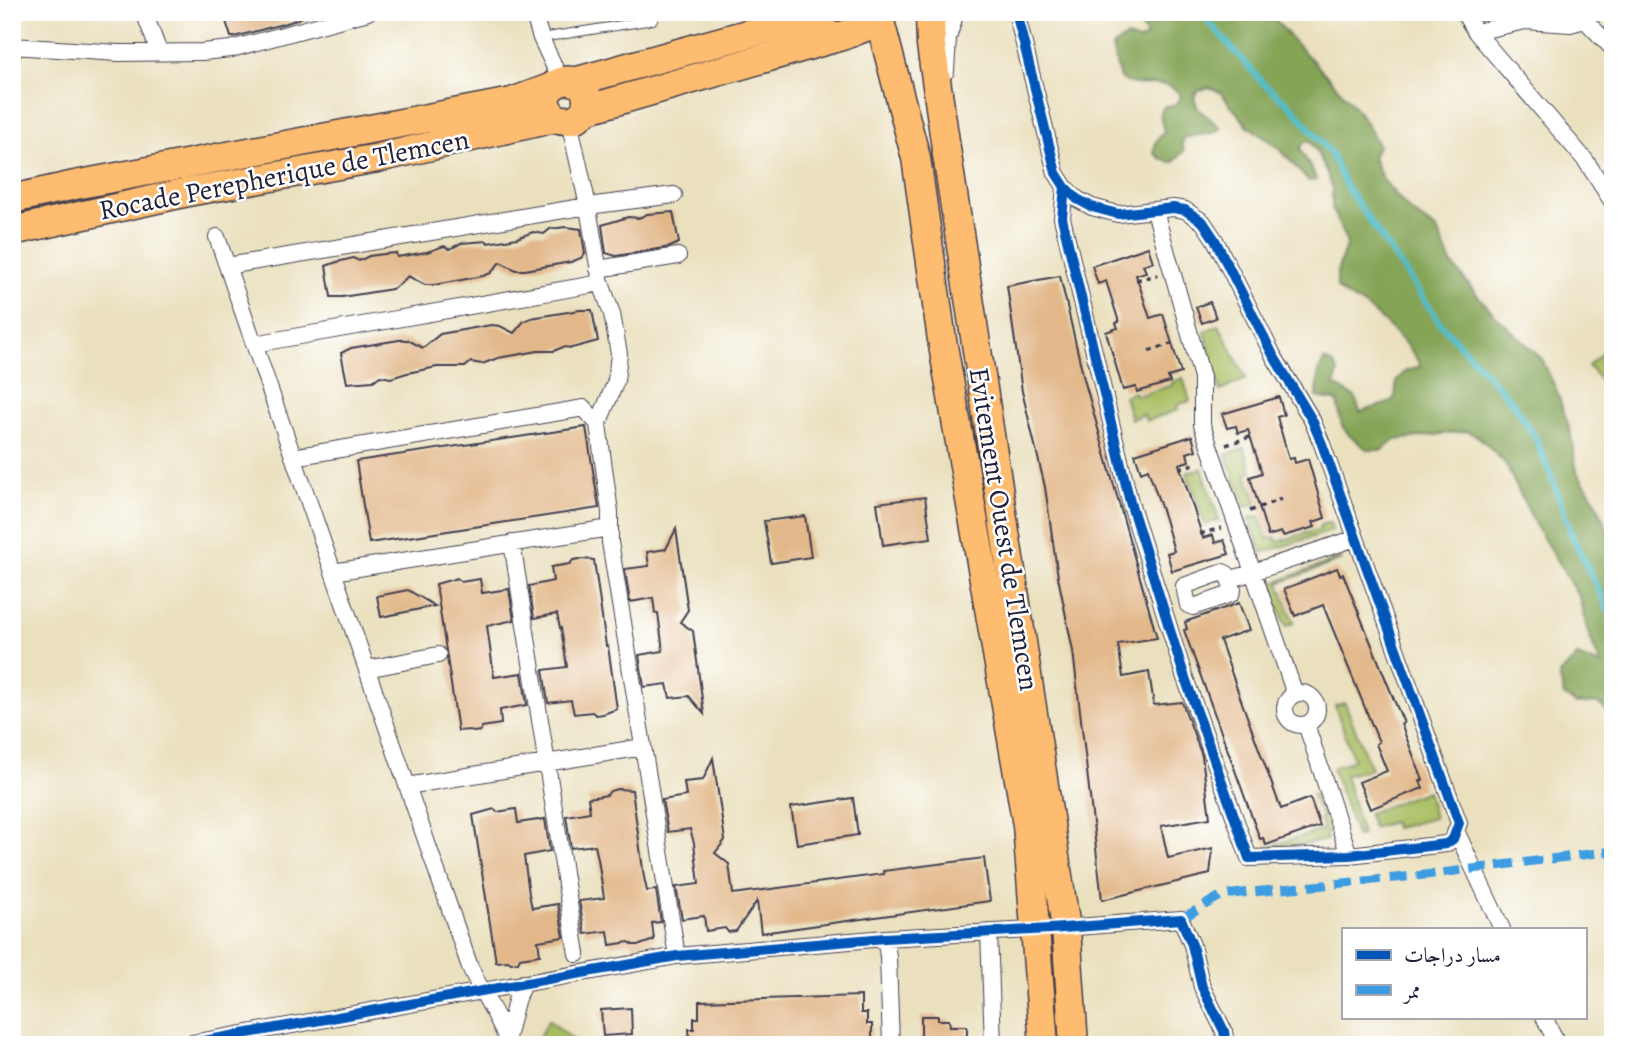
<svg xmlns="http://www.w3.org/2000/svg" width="1625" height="1057" viewBox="0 0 1625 1057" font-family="Alegreya,Amiri,serif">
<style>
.green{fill:#a7bd61;stroke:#64704e;stroke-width:2}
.forest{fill:#85a457;stroke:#546349;stroke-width:2}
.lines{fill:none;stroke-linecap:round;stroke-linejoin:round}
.stream{stroke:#4fbdc8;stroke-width:6}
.building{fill:#e2b789}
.lane-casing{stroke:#403e4f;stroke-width:10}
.street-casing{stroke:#403e4f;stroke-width:18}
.highway-casing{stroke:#403e4f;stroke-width:31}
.path{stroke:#403e4f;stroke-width:3.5;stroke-dasharray:5 5;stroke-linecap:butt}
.lane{stroke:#fff;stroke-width:8}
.street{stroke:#fff;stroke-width:16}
.highway{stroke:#fdbc70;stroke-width:28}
.quiet{stroke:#3c9ce2;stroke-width:9;stroke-dasharray:18 9;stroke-linecap:butt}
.cycleway-casing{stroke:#fff;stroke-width:15}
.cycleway{stroke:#0057b8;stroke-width:10}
.labels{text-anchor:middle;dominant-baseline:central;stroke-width:5;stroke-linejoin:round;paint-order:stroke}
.street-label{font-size:28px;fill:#22223b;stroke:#fff}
</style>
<rect width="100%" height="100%" fill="#fff"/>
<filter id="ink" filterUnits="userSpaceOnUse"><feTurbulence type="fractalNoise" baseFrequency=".0143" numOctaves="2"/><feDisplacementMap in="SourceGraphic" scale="14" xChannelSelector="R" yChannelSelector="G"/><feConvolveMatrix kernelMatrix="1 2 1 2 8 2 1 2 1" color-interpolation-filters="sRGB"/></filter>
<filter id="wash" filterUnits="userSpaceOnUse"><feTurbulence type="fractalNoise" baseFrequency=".00686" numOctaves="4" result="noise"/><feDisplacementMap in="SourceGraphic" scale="28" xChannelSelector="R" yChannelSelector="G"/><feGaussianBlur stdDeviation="1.57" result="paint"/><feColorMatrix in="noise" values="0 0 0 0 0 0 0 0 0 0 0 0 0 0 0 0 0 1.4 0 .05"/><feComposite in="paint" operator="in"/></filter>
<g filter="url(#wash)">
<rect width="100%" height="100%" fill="#eae0be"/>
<path class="green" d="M1219,325L1246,379L1220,391L1205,331Z
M1613,344V394L1588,366Z
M1183,378L1190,401L1177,405L1178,410L1146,421L1144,414L1131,419L1124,396L1134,392L1136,396L1173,385L1172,382Z
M1244,448L1252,472L1246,474L1257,503L1245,507L1226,455Z
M1202,468L1219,520L1205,525L1187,473Z
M1259,516L1267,539L1276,537L1277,542L1320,529V525L1330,522L1332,531L1261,553L1250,518Z
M1341,558L1342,560L1279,583L1294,623L1286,626L1270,584Z
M1345,703L1371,769L1345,775L1362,835L1357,837L1332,768L1354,760L1335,706Z
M1427,791L1434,818L1395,828L1392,822L1373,828L1368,813Z
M1318,794L1331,832L1325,835L1327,840L1267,851L1266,848L1323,830L1320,819L1322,817L1312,795Z
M549,1020L579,1045H534Z"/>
<path class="forest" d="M1127,12H1269C1283,28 1295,44 1310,58C1338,88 1359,106 1378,145L1373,158L1383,180L1409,210L1437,230L1451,263L1477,295L1496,316L1542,359L1556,389L1570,430L1577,472L1597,503L1613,546V715L1597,703L1576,704L1564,696L1559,675L1577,656L1601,665L1588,633L1579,597L1536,526L1505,463L1479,437L1467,431L1395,440L1382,450H1368L1349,435L1342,426L1337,401L1317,397L1319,371L1324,360L1334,364L1338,372L1335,385L1355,397L1360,412L1389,403L1395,397L1397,380L1406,371L1420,367C1417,352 1382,319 1369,309C1358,301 1347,298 1337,288V272L1347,243L1332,209V189L1327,173L1316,150L1309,141L1303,143L1300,149L1317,180L1308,181L1281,150L1247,125L1220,92L1209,87L1198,91L1194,97L1198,109L1221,128L1213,133L1186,137L1182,141L1184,151L1173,162C1165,162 1159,158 1154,153C1154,144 1157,137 1164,133C1163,120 1156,117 1165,106L1176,105L1181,96C1164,73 1145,93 1120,79L1112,47L1126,37L1140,41L1147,36L1139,23Z"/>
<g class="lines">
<path class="stream" d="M1200,12L1263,83L1292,107L1331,154L1345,185L1441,324L1514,404L1536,439L1552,478L1573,538L1613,620"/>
</g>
<g id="blocks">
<path class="building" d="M223,12H312L313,13L290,22L234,37H231Z
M673,212L679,243L670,247L616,256L606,253L602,225L628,217L639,218L647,214Z
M566,227L581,229L585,253L581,258L571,262L525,270H516L500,262L491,273L483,276L434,285H425L408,276L399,285L392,289L342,297H331L326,266L337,262L353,258L359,261L369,256L384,254L396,253L397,257L427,252L444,246L450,249L461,243L487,241L488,243L517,238L533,232L544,234L550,229Z
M1148,247L1153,262L1143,265L1146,272L1136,275L1150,318L1163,314L1181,373L1168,377L1170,382L1137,392L1136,387L1123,390L1106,332L1118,328L1116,323L1119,322L1106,281L1098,284L1092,266Z
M1060,276L1084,379L1157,638L1118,644L1123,677L1149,672L1154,705L1182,702L1202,756L1210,818L1161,826L1168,858L1213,848L1210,874L1102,900L1073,651L1058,577L1045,487L1022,391L1007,286Z
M1210,302L1216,318L1202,323L1196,307Z
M580,310H592L598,341L572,348L563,347L554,351H538L498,358L482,364L471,362L465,367H437L407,373L391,378L380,376L373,381L347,383L341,353L351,348L399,340H408L423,348L440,334L491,325L500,326L514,333L524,321L531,318Z
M1279,397L1284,415L1277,417L1289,459L1294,458L1295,463L1308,459L1325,518L1313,522L1315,527L1283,536L1281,532L1268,536L1250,477L1262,473L1248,430L1238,433L1236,426L1227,428L1222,414Z
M586,427L599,508L369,543L356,461Z
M1192,436L1196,450L1187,453L1189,461L1179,464L1203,538L1213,535L1215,543L1224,540L1229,554L1172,571L1167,553L1174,551L1165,519L1148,469L1141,472L1135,454Z
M925,497L931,538L883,545L877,503Z
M805,516L811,557L771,563L764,521Z
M676,529L688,610L680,622L693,631L704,714L689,696L670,698L667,684L644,687L639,655L663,651L658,613H655L653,598L630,602L626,577L625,569L649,566L647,552L666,549Z
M580,559L594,560L606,646H608L617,709L603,714L596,715L592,712L574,714L571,700L548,703L543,670L567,667L561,628H560L557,614L534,618L529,586L553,581L551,567L570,564L573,560Z
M1337,568L1340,575L1343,574L1397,707L1404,723L1401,724L1423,780L1420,781L1423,788L1370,809L1359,782L1387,771L1376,744L1379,742L1323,605L1295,616L1284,589Z
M457,578L461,582L480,579L482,593L509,589L514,620L487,626L494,677L522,673L527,705L500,710L501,724L482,727L480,731L473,732L470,730L458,731L436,584Z
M408,590L435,606L381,617L377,596Z
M1239,603L1249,630L1220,640L1241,700L1281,809L1310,798L1320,826L1266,845L1263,838L1260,839L1184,630L1187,629L1185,622Z
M713,758L725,840L715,853L729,864L733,894L884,874L883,871L984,858L990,901L761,933L757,901L736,931L728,932L725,928L706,931L704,916L682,919L676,887L699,884L694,843L690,829L668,832L662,800L686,796L684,782L703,780Z
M617,789L632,790L644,877L647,891L656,890L661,922L652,923L654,940L640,945H633L629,942L610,945L608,931L585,934L579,901L604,898L598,859L595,845L571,848L566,816L590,812L588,798L607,795L610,791Z
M853,798L858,835L797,844L791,807Z
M494,809L497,812L516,809L518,823L545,819L550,851L524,856L529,894L532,908L558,904L564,937L538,941L540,955L520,958L518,962L511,963L508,961L496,962L473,815Z
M861,996V1013H867V1024H872V1041L848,1042V1045H690L689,1029H694V1018H699V1001Z
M631,1008L632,1034L603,1036L601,1010Z
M921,1016H938V1020H949L950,1026H967V1045H921Z"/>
</g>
</g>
<g filter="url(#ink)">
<use href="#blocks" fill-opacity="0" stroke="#403e4f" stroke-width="2"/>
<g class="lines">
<g class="lane-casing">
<path id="lane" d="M541,38L653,20L652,12"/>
</g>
<g class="street-casing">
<path id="street" d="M144,12L159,52
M533,12L541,38L561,81
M1016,12L1056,173L1065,187L1077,199L1092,207L1118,214L1173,208L1185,210L1203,222L1215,240L1273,355L1312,420L1322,444L1459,823L1453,839L1446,844L1349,855L1249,858L1184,675L1130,502L1062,218L1065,187
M1463,12L1476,32L1586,161L1613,203
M1585,20L1613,49
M1476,32L1525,21L1570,24L1585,20
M12,46L118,53L202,52L231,49L368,12
M946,71L948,38L956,12
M569,121L586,197L601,283L612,314L619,354L616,381L598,424L610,512V542L677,956
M1155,211L1202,377V425L1295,694
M217,237L470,967C481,992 497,1014 507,1039
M227,266L588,206L674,195
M598,269L678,256
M254,344L601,283
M293,457L584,408L598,424
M512,543L577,954
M333,572L610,528
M1223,572L1227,574L1233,590L1231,594L1193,607L1188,605L1184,586Z
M1229,580L1356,538
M367,669L438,655
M1285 709a16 16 0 1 1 32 0a16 16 0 1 1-32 0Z
M1306,724L1349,855
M407,786L643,747
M1457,833L1502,929
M989,932L993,1045
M885,938L888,956L891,1045
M1544,1017L1558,1045
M507,1038L516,1001L523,983
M181,1045L677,956L885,938L1050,929L1181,919L1192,945L1202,987L1224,1031L1226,1045"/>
</g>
<g class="highway-casing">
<path id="highway" d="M930,15L931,45L947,155L1066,928L1074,1045
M881,25L916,158L942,340L1027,825L1044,1045
M574,82L826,12
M585,110L845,35L878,22
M12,199L75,185L512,102L550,88
M12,231L188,192L378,158L556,118C571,124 588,117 587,99C583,61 522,89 556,118"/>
</g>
<path class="path" d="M1136,280L1158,275
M1149,351L1174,343
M1226,445L1250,437
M1179,468L1198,463
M1250,511L1281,499
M1200,534L1221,528"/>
<use href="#lane" class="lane"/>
<use href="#street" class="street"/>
<use href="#highway" class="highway"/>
<path class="quiet" d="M1181,919L1222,895L1425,875L1613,851"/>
<g class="cycleway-casing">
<path id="cycleway" d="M1016,12L1056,173L1065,187L1077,199L1092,207L1118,214L1173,208L1185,210L1203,222L1215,240L1273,355L1312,420L1322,444L1459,823L1453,839L1446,844L1349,855L1249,858L1184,675L1130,502L1062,218L1065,187
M181,1045L677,956L885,938L1050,929L1181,919L1192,945L1202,987L1224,1031L1226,1045"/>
</g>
<use href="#cycleway" class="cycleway"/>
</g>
</g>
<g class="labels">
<g class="street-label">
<text transform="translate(284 175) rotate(-11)">Rocade Perepherique de Tlemcen</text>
<text transform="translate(1004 529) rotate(81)">Evitement Ouest de Tlemcen</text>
</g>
</g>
<rect width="1625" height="1057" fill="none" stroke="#fff" stroke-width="42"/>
<rect x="1342" y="928" width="245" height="91" fill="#ffffff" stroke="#a7a7b1" stroke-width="2"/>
<rect x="1356" y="950" width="35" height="10" fill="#0057b8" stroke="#a7a7b1" stroke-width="2"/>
<text x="1404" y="962" font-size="21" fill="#22223b">مسار دراجات</text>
<rect x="1356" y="985" width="35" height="10" fill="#3c9ce2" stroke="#a7a7b1" stroke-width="2"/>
<text x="1404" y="998" font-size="21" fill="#22223b">ممر</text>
</svg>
